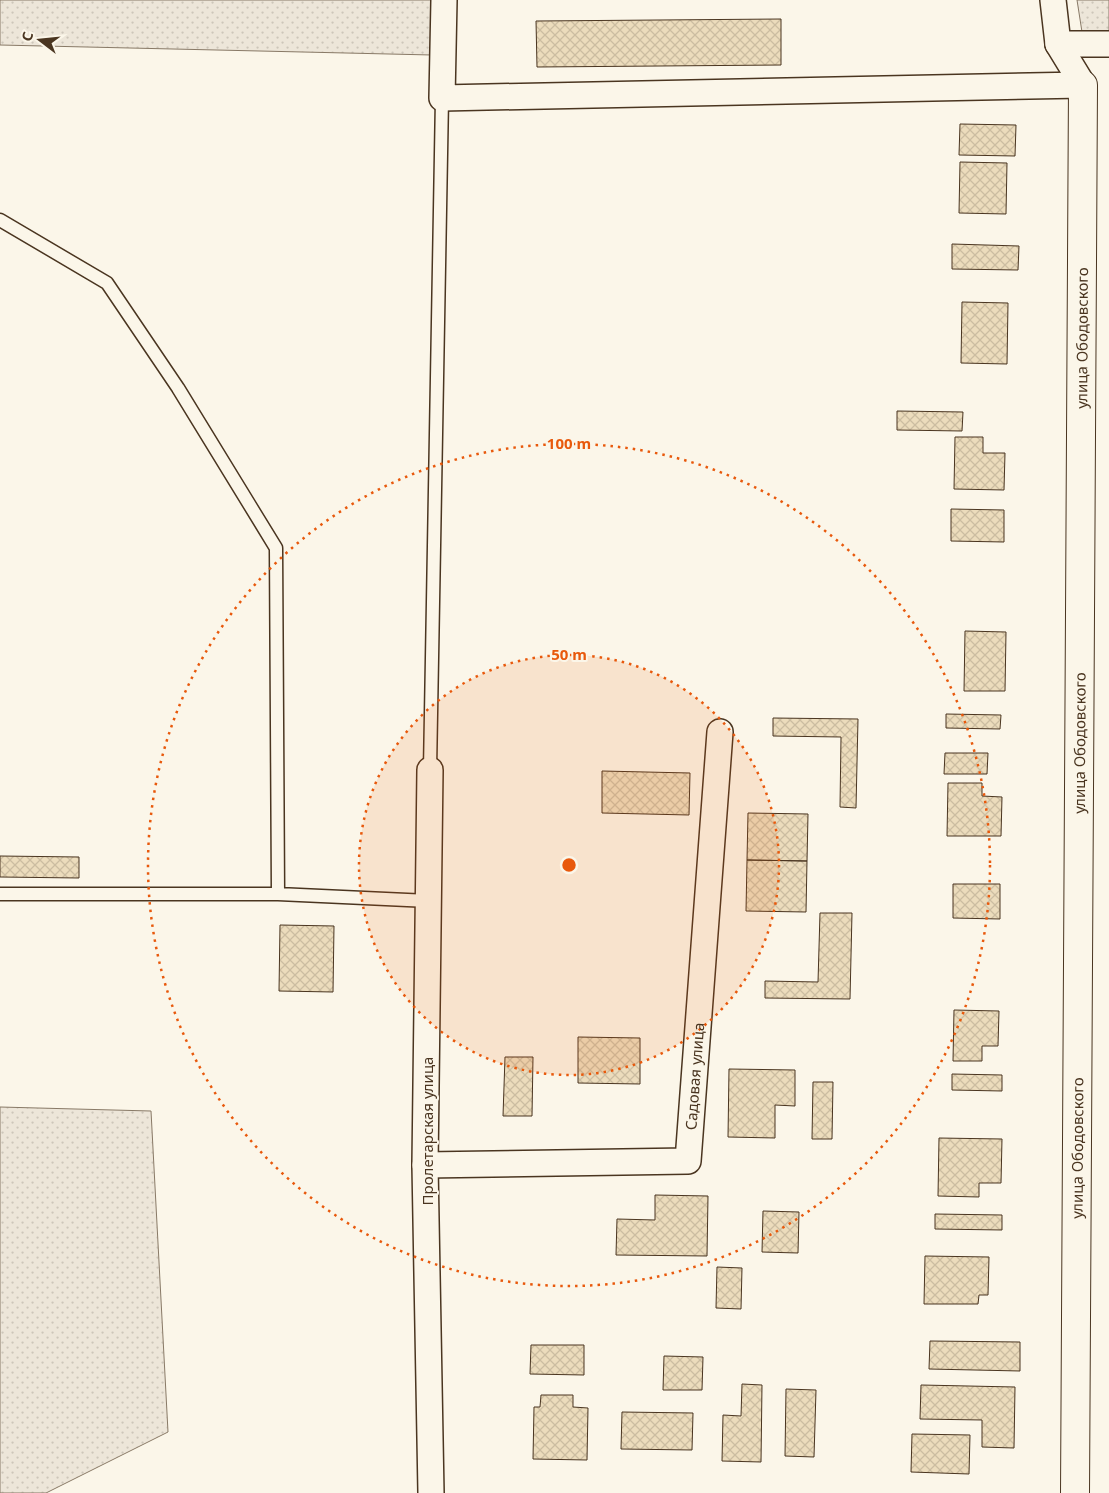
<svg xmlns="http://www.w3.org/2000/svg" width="1109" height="1493" viewBox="0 0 1109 1493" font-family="'Noto Sans',sans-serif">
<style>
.grass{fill:url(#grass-dots);stroke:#887966}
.building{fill:url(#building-cross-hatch);stroke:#4a3520}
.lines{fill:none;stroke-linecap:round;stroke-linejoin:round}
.lane-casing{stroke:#4a3520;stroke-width:15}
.street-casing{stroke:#4a3520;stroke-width:28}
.secondary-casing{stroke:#4a3520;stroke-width:30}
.lane{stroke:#fbf6e9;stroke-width:12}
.street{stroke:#fbf6e9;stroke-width:25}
.secondary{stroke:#fbf6e9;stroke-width:28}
.ring{fill:none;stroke:#e8590c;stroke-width:2.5;stroke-dasharray:2.5 5}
.labels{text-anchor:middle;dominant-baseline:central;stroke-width:4;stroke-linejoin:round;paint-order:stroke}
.street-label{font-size:15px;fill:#4a3520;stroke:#fbf6e9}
.centre{fill:#e8590c;stroke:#fbf6e9;stroke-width:2.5}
.ring-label{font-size:15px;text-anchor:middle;font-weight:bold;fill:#e8590c;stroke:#fbf6e9;stroke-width:4;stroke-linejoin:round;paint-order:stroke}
</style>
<defs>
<pattern id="grass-dots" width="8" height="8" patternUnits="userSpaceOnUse" patternTransform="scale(1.25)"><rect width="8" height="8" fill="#ede6d9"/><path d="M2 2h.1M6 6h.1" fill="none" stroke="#cdc6ba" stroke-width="1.8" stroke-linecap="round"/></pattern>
<pattern id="building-cross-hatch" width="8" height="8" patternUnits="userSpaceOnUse" patternTransform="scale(1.25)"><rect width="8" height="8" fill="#ecdcbc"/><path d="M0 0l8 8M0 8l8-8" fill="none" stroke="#ccbda1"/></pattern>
</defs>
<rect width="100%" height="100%" fill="#fbf6e9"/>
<path class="grass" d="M0,0H433L432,55L0,45Z
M1077,0H1109V32H1082Z
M0,1107L151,1111L168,1432L46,1493H0Z"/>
<path class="building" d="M781,19V65L537,67L536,21Z
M960,124L1016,125L1015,156L959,155Z
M960,162L1007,163L1006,214L959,213Z
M952,244L1019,246L1018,270L952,269Z
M962,302L1008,303L1007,364L961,363Z
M897,411L963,412L962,431L897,430Z
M955,437H983V453H1005L1004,490L954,489Z
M951,509L1004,510V542L951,541Z
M965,631L1006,632L1005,691H964Z
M946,714L1001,715L1000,729L946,728Z
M773,718L858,719L856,808L840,807L841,737L773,736Z
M945,753H988L987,774H944Z
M602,771L690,773L689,815L602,813Z
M948,783H982V796L1002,797L1001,836H947Z
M748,813L808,814L807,861L747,860Z
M0,856L79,857V878L0,877Z
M747,860L807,861L806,912L746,911Z
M953,884H1000V919L953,918Z
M820,913H852L850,999L765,998V981L818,982Z
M280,925L334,926L333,992L279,991Z
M954,1010L999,1011L998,1046H982V1061H953Z
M578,1037L640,1038V1084L578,1083Z
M505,1057H533L532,1116H503Z
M729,1069L795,1070V1106L775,1105V1138L728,1137Z
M952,1074L1002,1075V1091L952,1090Z
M813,1082H833L832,1139H812Z
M939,1138L1002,1139L1001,1183H979V1197L938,1196Z
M655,1195L708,1196L707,1256L616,1255L617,1219L655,1220Z
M763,1211L799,1212L798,1253L762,1252Z
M935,1214L1002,1215V1230L935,1229Z
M925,1256L989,1257L988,1295H979L978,1304H924Z
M717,1267L742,1268L741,1309L716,1308Z
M930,1341L1020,1342V1371L929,1369Z
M531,1345H584V1375L530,1374Z
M664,1356L703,1357L702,1390H663Z
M742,1384L762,1385L761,1462L722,1461L723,1415L741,1416Z
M921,1385L1015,1387L1014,1448L982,1447V1420L920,1419Z
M786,1389L816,1390L814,1457L785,1456Z
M541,1395H573V1407L588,1408L587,1460L533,1459L534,1407H540Z
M622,1412L693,1413L692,1450L621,1449Z
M912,1434L970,1435L969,1474L911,1472Z"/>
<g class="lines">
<g class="lane-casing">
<path id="lane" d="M0,220L107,283L178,388L276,548L278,894
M430,770L442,98
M0,894H278L429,901"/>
</g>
<g class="street-casing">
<g id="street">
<path d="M444,0L442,98L1083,85"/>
<path d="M1053,0L1058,44L1083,85"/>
<path d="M1058,44H1109"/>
<path d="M430,770L425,1165L431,1493"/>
<path id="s1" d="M425,1165L688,1161L720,732"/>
</g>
</g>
<g class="secondary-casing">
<g id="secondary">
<path id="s2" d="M1075,1493L1083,85"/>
</g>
</g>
<use href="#lane" class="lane"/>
<use href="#street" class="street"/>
<use href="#secondary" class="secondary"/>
</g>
<circle cx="569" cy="865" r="210" fill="#e8590c" fill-opacity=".12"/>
<g class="ring">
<circle cx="569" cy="865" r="210"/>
<circle cx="569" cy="865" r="421"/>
</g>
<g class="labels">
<g class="street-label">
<text stroke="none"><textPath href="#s2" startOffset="1155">улица Ободовского</textPath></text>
<text stroke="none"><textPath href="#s2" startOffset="750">улица Ободовского</textPath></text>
<text stroke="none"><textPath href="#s1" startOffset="348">Садовая улица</textPath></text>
<text transform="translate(427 1131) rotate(-90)">Пролетарская улица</text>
<text stroke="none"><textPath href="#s2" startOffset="345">улица Ободовского</textPath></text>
</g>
</g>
<circle cx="569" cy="865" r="8" class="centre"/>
<g class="ring-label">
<text x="569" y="449">100 m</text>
<text x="569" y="660">50 m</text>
</g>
<g transform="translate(40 40) rotate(286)" stroke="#fbf6e9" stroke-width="4" paint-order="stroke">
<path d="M0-4L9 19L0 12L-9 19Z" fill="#4a3520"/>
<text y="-8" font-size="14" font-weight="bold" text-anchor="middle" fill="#4a3520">С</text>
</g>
</svg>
